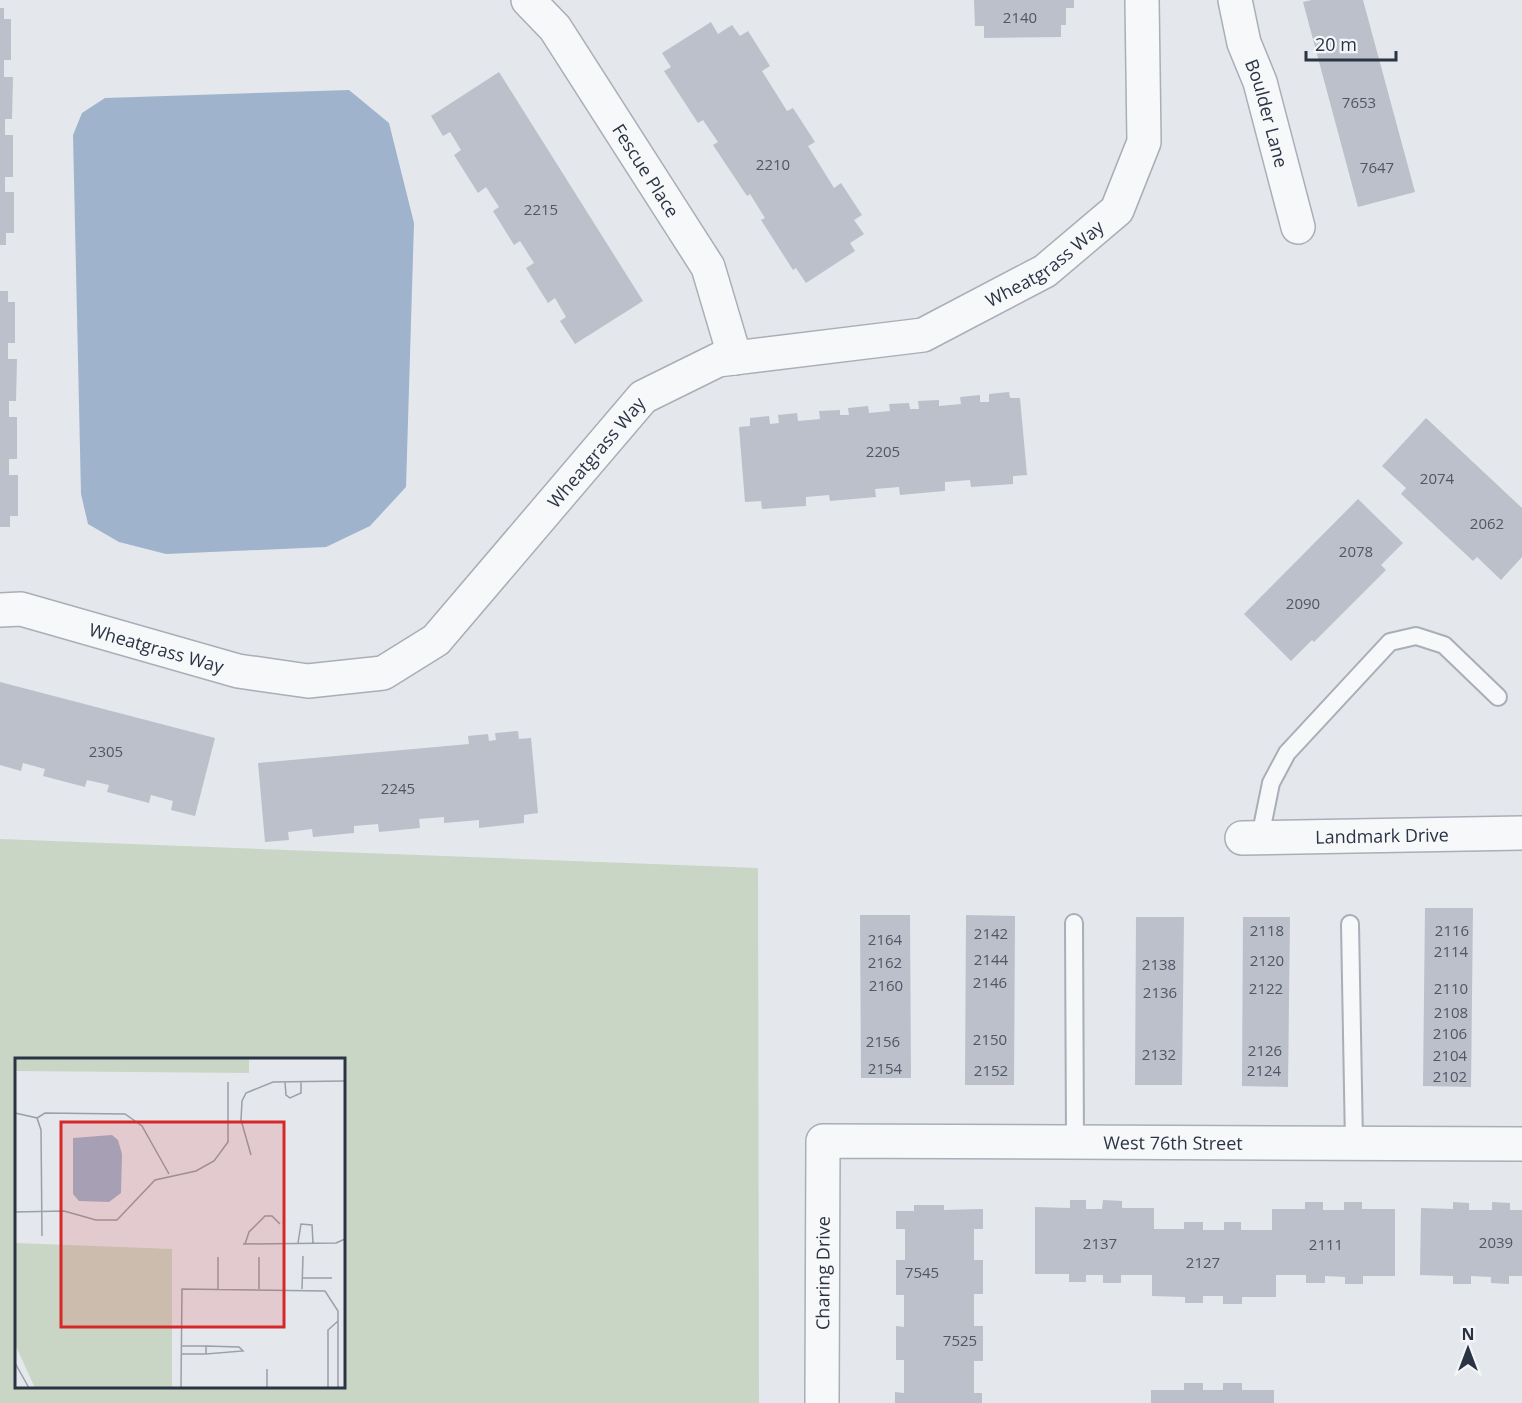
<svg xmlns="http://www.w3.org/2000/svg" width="1522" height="1403" viewBox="0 0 1522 1403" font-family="'Open Sans',sans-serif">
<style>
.green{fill:#c9d6c5;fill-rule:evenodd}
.water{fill:#9fb4cc}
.building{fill:#bbc0ca}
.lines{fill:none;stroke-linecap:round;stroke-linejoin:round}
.service-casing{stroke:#a9aeb7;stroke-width:20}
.minor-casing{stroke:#a9aeb7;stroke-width:36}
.service{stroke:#f7f8fa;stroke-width:16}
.minor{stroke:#f7f8fa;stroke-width:33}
.labels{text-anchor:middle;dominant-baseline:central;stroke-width:4.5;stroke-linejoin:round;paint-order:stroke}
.number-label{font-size:15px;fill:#4f5766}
.street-label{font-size:18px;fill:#2b3445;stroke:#f4f6f9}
.inset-road{fill:none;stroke:#9a9fa9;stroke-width:1.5}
.view{fill:#d62828;fill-opacity:0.15;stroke:#d62828;stroke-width:3}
.inset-edge{fill:none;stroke:#2b3445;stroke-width:3}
</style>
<rect width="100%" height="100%" fill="#e4e7ec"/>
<path class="green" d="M0,839L758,868L759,1403H0ZM16,1060H344V1386H16Z"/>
<path class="water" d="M349,90L389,123L414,223L406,487L370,526L326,547L166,554L119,542L88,524L81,494L73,135L82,113L105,98Z"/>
<path class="building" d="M974,0H1074V8H1066V25H1061V37L984,38V26H975Z
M1312,0H1363L1415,192L1358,207L1303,2Z
M0,8H4V19H11V60H4V77H13L12,119H5V135H13V177H5V192H14V233H6V245H0Z
M711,22L718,34L732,25L740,36L748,31L770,66L762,71L787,111L793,108L815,142L808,146L834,188L841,183L862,215L854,220L864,234L850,243L855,251L806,283L796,268L793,270L761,220L765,218L750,194L747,196L713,145L718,142L703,120L698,123L664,71L671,67L662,53Z
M499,72L643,301L575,344L560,321L566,317L555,298L548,303L526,268L534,263L520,241L514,245L493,211L499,207L486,187L478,193L454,155L461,150L450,132L443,136L431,116Z
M0,291H8V302H15V343H8V359H17L16,401H9V417H17V459H9V475H18V516H10V527H0Z
M1009,392L1010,398H1020L1027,475L1013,476V484L971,487L970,480L945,482V491L900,495L899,487L875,489L876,497L830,501L829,495L806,497V506L762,509L761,501L745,502L739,427L750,426V418L769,416L770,424L779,423L778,415L797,413L798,421L820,419L819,411L840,410V415H849L848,408L868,406L869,413L890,411L889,404L909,403L910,409H919L918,401L939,400V406L961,404L960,397L980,395V402H989V394Z
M1426,418L1522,508V557L1501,580L1477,557L1473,561L1401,494L1406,488L1382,466Z
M1358,499L1403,543L1381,565L1386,570L1314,642L1312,640L1291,661L1244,614Z
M0,682L215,738L195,816L171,810L173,801L151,795L149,803L107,792L109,785L87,780L85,787L43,776L45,769L23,763L21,771L0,765Z
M518,731L519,739L531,738L538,813L524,815V823L479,828V820L444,823V817L419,819L420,828L379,832L378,824L354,826V833L313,837L312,829L288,832L289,840L265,842L258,763L469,744L468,736L488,734L489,741L496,740L495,733Z
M1425,908H1473L1471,1087L1423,1086Z
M860,915H910L911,1078H861Z
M966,915L1015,916L1014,1085H965Z
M1136,917H1184L1182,1085H1135Z
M1243,917H1290L1288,1087L1242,1086Z
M1070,1200H1086V1209H1102L1103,1200L1122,1201V1208H1154V1229H1184V1222H1203V1230H1224V1222H1241V1230H1272V1209H1305V1202H1323V1210H1344V1202H1362V1209H1395V1276H1363V1284H1345V1277L1325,1276V1283H1306V1275H1276V1297H1242V1304H1223V1296H1203V1303H1185V1297L1152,1296V1275H1121V1283H1103V1275H1086V1282H1069V1274H1035V1207L1070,1208Z
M1453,1202L1469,1203V1210H1492V1202L1510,1203V1210H1522V1276H1509V1284L1491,1283V1277L1471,1276V1284H1453V1276L1420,1275L1421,1208L1453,1209Z
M914,1205H944V1210L983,1209V1229H974V1260H983V1294H974V1326H983V1361H974V1393H982V1403H895V1392L904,1393V1360H896V1326L904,1327V1295H896V1260H905V1229H896V1211H914Z
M1184,1383H1203V1390H1223V1383H1242V1390H1274V1403H1151V1390H1184Z"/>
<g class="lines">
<g class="service-casing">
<path id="service" d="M1260,837L1271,783L1287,753L1390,642L1416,636L1444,645L1498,697
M1074,923L1075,1142
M1350,924L1354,1143"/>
</g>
<g class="minor-casing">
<g id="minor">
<path id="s1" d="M528,0L555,28L708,267L735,358"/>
<path id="s2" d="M1235,0L1244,43L1260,82L1298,227"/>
<path id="s3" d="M0,610L21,609L238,671L308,681L383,673L436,640L643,397L718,360L923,335L1045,271L1117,210L1144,142L1142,0"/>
<path id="s4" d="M1242,838L1522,833"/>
<path id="s5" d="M822,1403L823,1141L1522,1144"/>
</g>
</g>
<use href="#service" class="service"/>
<use href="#minor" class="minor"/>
</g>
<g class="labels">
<g class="number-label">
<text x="1020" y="17">2140</text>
<text x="1359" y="102">7653</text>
<text x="773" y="164">2210</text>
<text x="1377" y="167">7647</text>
<text x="541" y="209">2215</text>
<text x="883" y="451">2205</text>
<text x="1437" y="478">2074</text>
<text x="1487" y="523">2062</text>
<text x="1356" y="551">2078</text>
<text x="1303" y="603">2090</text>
<text x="106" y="751">2305</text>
<text x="398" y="788">2245</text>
<text x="1267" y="930">2118</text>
<text x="1452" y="930">2116</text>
<text x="991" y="933">2142</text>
<text x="885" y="939">2164</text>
<text x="1451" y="951">2114</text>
<text x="991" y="959">2144</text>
<text x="1267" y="960">2120</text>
<text x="885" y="962">2162</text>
<text x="1159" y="964">2138</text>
<text x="990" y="982">2146</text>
<text x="886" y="985">2160</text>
<text x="1266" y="988">2122</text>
<text x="1451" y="988">2110</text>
<text x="1160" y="992">2136</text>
<text x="1451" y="1012">2108</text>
<text x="1450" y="1033">2106</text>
<text x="990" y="1039">2150</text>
<text x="883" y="1041">2156</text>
<text x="1265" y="1050">2126</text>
<text x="1159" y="1054">2132</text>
<text x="1450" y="1055">2104</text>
<text x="885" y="1068">2154</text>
<text x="991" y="1070">2152</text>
<text x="1264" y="1070">2124</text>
<text x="1450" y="1076">2102</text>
<text x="1496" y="1242">2039</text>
<text x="1100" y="1243">2137</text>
<text x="1326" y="1244">2111</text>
<text x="1203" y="1262">2127</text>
<text x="922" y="1272">7545</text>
<text x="960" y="1340">7525</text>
</g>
<g class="street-label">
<text stroke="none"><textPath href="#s2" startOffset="118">Boulder Lane</textPath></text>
<text stroke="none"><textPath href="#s1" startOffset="208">Fescue Place</textPath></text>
<text stroke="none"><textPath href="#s3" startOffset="1206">Wheatgrass Way</textPath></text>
<text stroke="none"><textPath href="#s3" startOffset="702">Wheatgrass Way</textPath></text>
<text stroke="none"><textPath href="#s3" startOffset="162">Wheatgrass Way</textPath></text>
<text stroke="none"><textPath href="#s4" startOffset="140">Landmark Drive</textPath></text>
<text stroke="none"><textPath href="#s5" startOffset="612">West 76th Street</textPath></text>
<text stroke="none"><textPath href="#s5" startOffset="130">Charing Drive</textPath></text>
</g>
</g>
<g transform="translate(15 1058)">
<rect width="330" height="330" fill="#e4e7ec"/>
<path d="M0,0H234V15L0,13ZM0,185L157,191V330H20L0,286Z" fill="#c9d6c5"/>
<path d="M97,77L103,82L107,96L106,135L94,144L64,143L58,136V80Z" fill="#9fb4cc"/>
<path class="inset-road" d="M270,24L271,37L275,40L286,35V24M0,55L22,60L26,72L27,178M22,60L30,55L110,56L127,68L154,116M236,97L226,62L227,43L231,35L258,24L330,23M0,154L49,153L81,162H102L140,122L181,113L199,103L213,84V24M283,185L286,166L297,167L298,185M228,186L321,185L330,181M230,186L234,174L250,158H257L265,166M203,199V231M244,199V231M287,220H317M287,231L288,198M166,288H191L224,289L228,293L191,296V288M166,296H191M0,305L14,330M252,311V330M166,330L167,231L310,233L323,253V330M313,330V272L323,263"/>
<path class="view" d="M46,64H269V269H46Z"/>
<rect width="330" height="330" class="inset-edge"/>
</g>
<g transform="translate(1468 1349)" stroke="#f4f6f9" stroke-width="4.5" paint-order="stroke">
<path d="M0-4.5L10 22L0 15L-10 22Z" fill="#2b3445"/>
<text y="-9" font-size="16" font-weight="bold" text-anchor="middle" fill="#2b3445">N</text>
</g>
<path d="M1306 51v9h90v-9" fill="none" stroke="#2b3445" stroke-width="3"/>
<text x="1315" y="51" font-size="18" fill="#2b3445" stroke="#f4f6f9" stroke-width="4.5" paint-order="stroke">20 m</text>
</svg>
